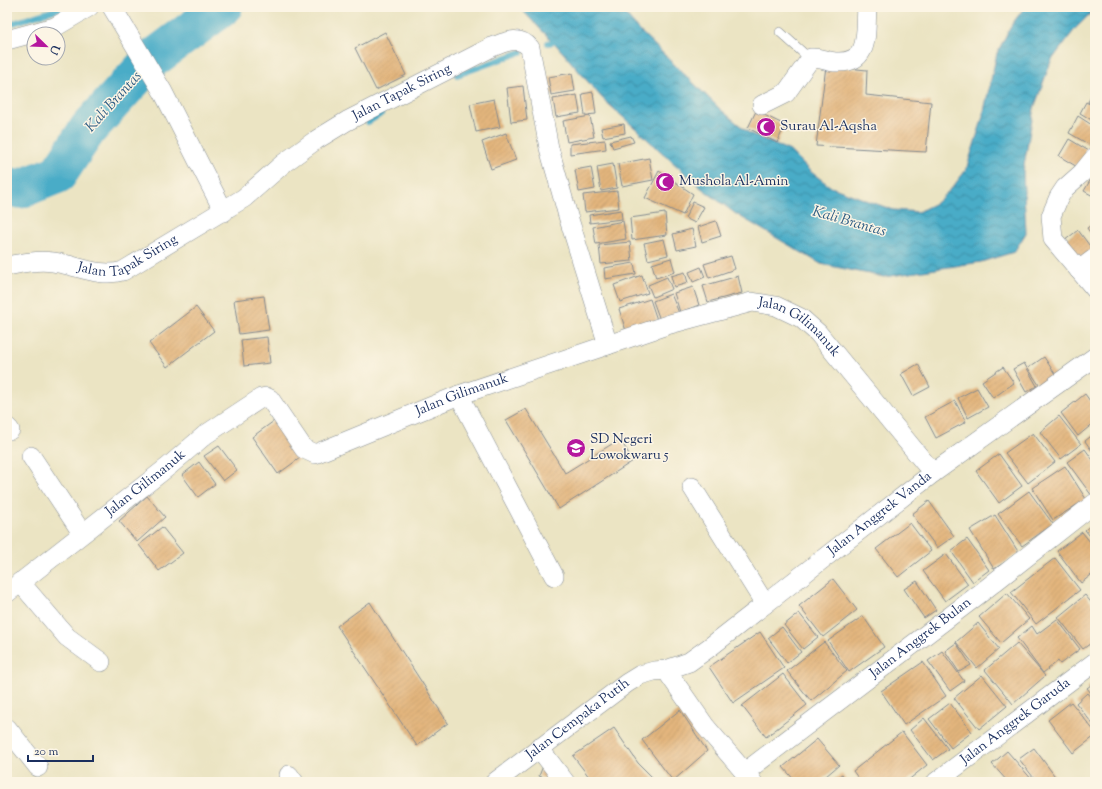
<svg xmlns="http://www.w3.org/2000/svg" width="1102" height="789" viewBox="0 0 1102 789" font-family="'Sorts Mill Goudy',serif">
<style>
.water{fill:url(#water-waves);stroke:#326e92}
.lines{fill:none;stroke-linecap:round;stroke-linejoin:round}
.stream{stroke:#48acc7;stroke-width:6}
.river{stroke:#48acc7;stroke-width:39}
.building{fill:url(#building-hatch)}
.service-casing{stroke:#838a90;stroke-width:10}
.minor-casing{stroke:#838a90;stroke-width:20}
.service{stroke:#fff;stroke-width:9}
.minor{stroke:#fff;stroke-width:19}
.labels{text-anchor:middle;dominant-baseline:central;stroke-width:3;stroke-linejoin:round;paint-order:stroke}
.street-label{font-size:14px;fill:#1b2f5e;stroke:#fcf5e5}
.poi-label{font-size:14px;fill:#1b2f5e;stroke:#fcf5e5;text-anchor:start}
.water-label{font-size:15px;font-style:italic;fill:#2b5b83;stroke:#fcf5e5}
</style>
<defs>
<pattern id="water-waves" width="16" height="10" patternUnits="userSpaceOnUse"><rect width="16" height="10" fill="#48acc7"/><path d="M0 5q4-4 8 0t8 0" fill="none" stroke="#3b8ca5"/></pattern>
<pattern id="building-hatch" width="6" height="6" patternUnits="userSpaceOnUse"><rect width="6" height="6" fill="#e3b57d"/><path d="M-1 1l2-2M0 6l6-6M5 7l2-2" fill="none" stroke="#c29c6e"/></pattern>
</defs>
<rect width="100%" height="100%" fill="#fcf5e5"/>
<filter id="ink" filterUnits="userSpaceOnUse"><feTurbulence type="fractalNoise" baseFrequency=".025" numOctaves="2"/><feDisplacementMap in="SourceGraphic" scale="8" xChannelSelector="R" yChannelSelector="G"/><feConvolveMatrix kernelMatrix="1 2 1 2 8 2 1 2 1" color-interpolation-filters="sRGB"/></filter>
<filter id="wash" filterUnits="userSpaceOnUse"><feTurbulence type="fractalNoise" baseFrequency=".012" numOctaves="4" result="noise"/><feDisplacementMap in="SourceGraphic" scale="16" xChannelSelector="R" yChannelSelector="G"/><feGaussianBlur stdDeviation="0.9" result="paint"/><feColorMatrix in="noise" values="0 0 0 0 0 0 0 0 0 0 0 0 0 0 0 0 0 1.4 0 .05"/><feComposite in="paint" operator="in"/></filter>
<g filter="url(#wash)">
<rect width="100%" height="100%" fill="#ebe4c3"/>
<path class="water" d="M519,7H619L637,28L720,109L749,133L790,151L811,172L831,187L893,210L918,212L936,203L952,188L966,170L982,120L997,53L1012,24L1025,7H1095V9L1075,29L1051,61L1034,108L1023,171L1026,233L1014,252L981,262L884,277L821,264L736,214L700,187L602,98L558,47Z"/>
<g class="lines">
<path class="stream" d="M7,25L64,7
M548,43L560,40
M457,75L521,52
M368,122L381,114"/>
<path class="river" d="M7,186L20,189L58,174L88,129L151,60L223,7"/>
</g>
<g id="blocks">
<path class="building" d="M385,32L406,75L376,90L355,48Z
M826,66L867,70L866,95L931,102L926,152L816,146Z
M572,73L575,91L551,95L548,77Z
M523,86L527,120L511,122L507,88Z
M1095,89V106L1088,102Z
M593,92L596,114L585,115L582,94Z
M577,95L580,113L556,117L553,99Z
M494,99L500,127L476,132L470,104Z
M1086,102L1095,107V122L1080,113Z
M756,111L785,125L777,143L748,128Z
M590,116L594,137L567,142L563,121Z
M1078,116L1095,127V148L1069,133Z
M624,124L625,133L603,137L601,128Z
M506,133L516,160L491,169L482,142Z
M631,136L634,142L613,148L610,141Z
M1069,139L1089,151L1079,168L1059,156Z
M605,140L606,149L570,154V144Z
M649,158L653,180L622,186L618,164Z
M613,164L617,188L601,191L597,167Z
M591,167L595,189L579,192L575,170Z
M659,171L693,194L683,215L645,198Z
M1091,179L1095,182V197L1084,191Z
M617,191L619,208L585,212L583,195Z
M693,202L704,207L695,223L685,218Z
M621,210L622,219L590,223L589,215Z
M665,213L667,235L632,240L630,218Z
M623,221L626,239L596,244L593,227Z
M716,221L721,236L702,242L698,227Z
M1095,222V240L1087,228Z
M692,229L696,246L677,250L673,234Z
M1078,230L1095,253L1082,265L1064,241Z
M664,239L668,255L648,260L644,243Z
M630,242L632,261L601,264L599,245Z
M731,256L735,269L709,278L704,264Z
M671,258L675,272L656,278L652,264Z
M634,263L636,274L605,279L604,268Z
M701,267L705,277L693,282L689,272Z
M685,272L688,283L674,287L671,276Z
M642,275L648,293L620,302L614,285Z
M738,276L742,293L708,302L703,286Z
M667,277L672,289L653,297L648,285Z
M693,287L699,305L680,312L674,293Z
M671,294L679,313L660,320L653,301Z
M264,296L269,330L239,334L234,300Z
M650,299L657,320L626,331L619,309Z
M196,307L214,331L167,367L149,343Z
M267,337L270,363L244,366L241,340Z
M1044,357L1057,377L1041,388L1028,368Z
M1024,363L1037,386L1026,392L1013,369Z
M918,364L930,387L913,396L901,374Z
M1003,367L1014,383L993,398L982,381Z
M977,388L988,407L968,418L958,398Z
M1085,394L1095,408V422L1078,436L1061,413Z
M955,401L966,422L936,438L925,417Z
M526,409L565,473L620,439L633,461L559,509L506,420Z
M1059,416L1081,444L1061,459L1040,432Z
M274,421L300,458L278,474L252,437Z
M1033,433L1055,462L1028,483L1005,453Z
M1095,433V455L1085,441Z
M219,446L237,470L223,481L204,456Z
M1085,449L1095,463V494L1092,496L1067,462Z
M999,454L1022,486L999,503L976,471Z
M199,462L215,484L198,497L182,475Z
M1065,466L1086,499L1053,520L1032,488Z
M1029,491L1053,524L1022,546L998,514Z
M147,496L165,517L137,542L119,521Z
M929,501L954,536L937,548L912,514Z
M995,515L1019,553L994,569L970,530Z
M1095,521V542L1085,530Z
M910,523L931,551L898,577L876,549Z
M162,527L183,553L159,571L139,545Z
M1082,532L1095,548V572L1081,583L1057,551Z
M967,539L989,570L973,582L951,551Z
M946,554L968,584L945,601L923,571Z
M1055,558L1080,590L1036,624L1011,592Z
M833,579L857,610L823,637L799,606Z
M917,581L936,610L924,618L904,589Z
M1007,593L1029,619L1001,643L979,617Z
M1085,595L1095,607V640L1083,649L1058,617Z
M370,602L448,723L417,746L337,626Z
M799,613L818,637L803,649L784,625Z
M863,616L884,647L849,672L828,641Z
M1057,619L1080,649L1060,664L1058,661L1043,673L1017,638L1032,626L1037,634Z
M978,623L999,649L977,668L956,642Z
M782,627L801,652L787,663L768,638Z
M760,632L784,668L733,703L709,667Z
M824,642L847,671L811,701L787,671Z
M956,643L971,665L959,672L945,651Z
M1017,643L1045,676L1013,704L985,670Z
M942,651L964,681L950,691L928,661Z
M923,662L946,696L904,725L881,691Z
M783,674L807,705L766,737L742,706Z
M982,675L1007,706L979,729L954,698Z
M1095,682V698L1087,688Z
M1087,693L1095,703V727L1076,703Z
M1071,702L1095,732V736L1073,753L1048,720Z
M950,703L972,732L951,748L929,719Z
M680,710L707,751L673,781L642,740Z
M924,718L948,749L933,760L910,730Z
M614,728L638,763L657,782H593L573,756Z
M902,732L927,765L906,782H861L853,771Z
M817,739L839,765L819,782H796L783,767Z
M1034,748L1057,779L1053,782H1037L1019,759Z
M1007,751L1034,782H1008L992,764Z
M543,766L551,769L547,779L539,776Z
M842,774L847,782H830Z"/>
</g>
</g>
<g filter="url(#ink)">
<use href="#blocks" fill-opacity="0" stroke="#838a90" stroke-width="1"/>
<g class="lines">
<g class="service-casing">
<path id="service" d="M780,32L810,59"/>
</g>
<g class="minor-casing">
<g id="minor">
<path d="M112,7L163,92L224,212"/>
<path d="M7,40L55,27L89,7"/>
<path d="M762,105L786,93L811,58C820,57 828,62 836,62C871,64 865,33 867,7"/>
<path d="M1095,157L1082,173L1065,188L1059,197L1051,216L1053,239L1095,289"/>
<path id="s1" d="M7,266C22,263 37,260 53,262C77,265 99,278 123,271L244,198L284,163L316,140L347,121L492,47C506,42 519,35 530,48L549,148L568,216L608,345"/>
<path d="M1079,270L1095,258"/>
<path d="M459,395L554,576"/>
<path d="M7,427L10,430"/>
<path d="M31,456L82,533"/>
<path d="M692,487L765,604"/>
<path d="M20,582L67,637L101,662"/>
<path id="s2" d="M7,593L169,466L205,435L261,398L266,397L270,399L304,449L315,454L459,395L670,324L752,302L776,306L801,318L818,333L933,473"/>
<path d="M666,670L705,726L752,781"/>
<path d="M7,728L38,767"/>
<path d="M539,748L565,782"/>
<path id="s3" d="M745,772L982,592L1095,503"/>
<path d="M289,775L294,782"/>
<path id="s4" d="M495,782L627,683L640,675L654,671L666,670L689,662L710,647L933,473L1095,357"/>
<path id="s5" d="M936,782L1095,662"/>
</g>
</g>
<use href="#service" class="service"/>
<use href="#minor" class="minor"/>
</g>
</g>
<defs>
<g id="mosque-disc" transform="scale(1)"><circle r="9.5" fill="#b5179e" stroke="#fcf5e5"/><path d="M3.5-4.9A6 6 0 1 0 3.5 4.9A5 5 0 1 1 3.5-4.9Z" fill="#fff"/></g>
<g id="school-disc" transform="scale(1)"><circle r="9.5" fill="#b5179e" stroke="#fcf5e5"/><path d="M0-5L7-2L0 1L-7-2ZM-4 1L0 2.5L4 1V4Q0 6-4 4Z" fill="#fff"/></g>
</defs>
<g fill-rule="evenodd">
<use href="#mosque-disc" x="766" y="127"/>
<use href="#mosque-disc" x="665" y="182"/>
<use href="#school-disc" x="576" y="448"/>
</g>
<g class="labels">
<g class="street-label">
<text stroke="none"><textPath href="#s1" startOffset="450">Jalan Tapak Siring</textPath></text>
<text stroke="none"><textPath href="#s1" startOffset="126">Jalan Tapak Siring</textPath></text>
<text stroke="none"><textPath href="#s2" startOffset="921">Jalan Gilimanuk</textPath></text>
<text stroke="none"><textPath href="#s2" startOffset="561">Jalan Gilimanuk</textPath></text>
<text stroke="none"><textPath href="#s2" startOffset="177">Jalan Gilimanuk</textPath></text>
<text stroke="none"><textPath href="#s4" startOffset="473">Jalan Anggrek Vanda</textPath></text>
<text stroke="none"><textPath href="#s3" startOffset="221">Jalan Anggrek Bulan</textPath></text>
<text stroke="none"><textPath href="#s4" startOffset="104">Jalan Cempaka Putih</textPath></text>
<text stroke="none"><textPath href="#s5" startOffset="100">Jalan Anggrek Garuda</textPath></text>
</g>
<g class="poi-label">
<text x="780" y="127">Surau Al-Aqsha</text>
<text x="679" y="182">Mushola Al-Amin</text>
<text x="590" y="440">SD Negeri<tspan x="590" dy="16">Lowokwaru 5</tspan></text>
</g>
<g class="water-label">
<text transform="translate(114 102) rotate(-48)">Kali Brantas</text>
<text transform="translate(849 222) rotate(16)">Kali Brantas</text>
</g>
</g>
<rect width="1102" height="789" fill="none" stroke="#fcf5e5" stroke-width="24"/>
<g transform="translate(46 46) rotate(113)"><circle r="19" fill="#fcf5e5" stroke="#a2a6af"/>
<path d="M0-3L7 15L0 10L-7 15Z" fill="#b5179e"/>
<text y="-6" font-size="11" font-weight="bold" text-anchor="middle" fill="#1b2f5e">U</text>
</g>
<path d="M28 755v6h65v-6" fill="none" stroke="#1b2f5e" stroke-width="2"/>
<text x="34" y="755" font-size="12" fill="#1b2f5e" stroke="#fcf5e5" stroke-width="3" paint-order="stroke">20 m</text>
</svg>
